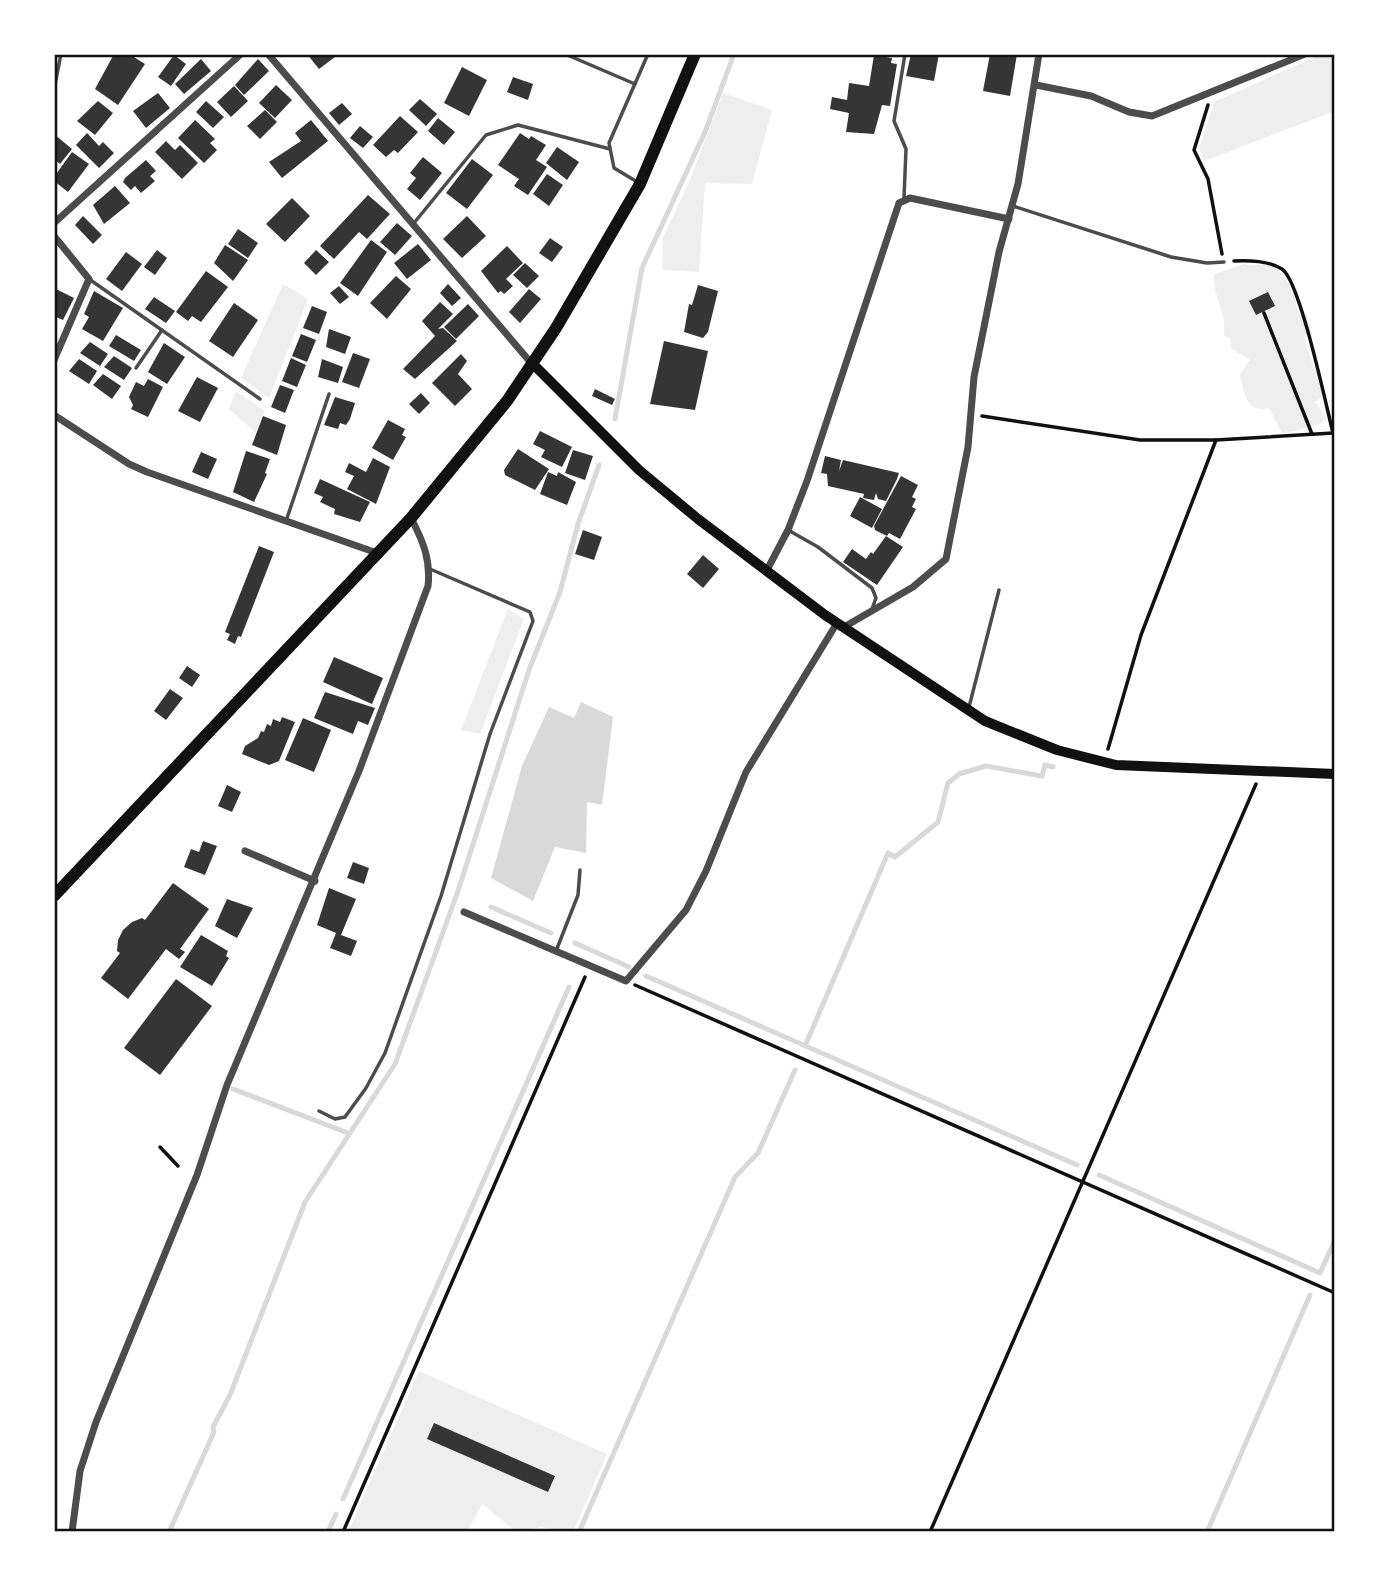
<svg xmlns="http://www.w3.org/2000/svg" width="1389" height="1586" font-family="'IBM Plex Sans',sans-serif">
  <rect width="100%" height="100%" fill="#fff"/>
  <g fill="#eee">
    <path d="M1322,54H1335V111L1204,161L1199,149L1214,102Z"/>
    <path d="M723,93L772,110L752,184L705,183L699,272L662,270L663,238L689,182Z"/>
    <path d="M1244,264C1252,266 1259,264 1267,265C1288,268 1295,298 1299,315L1307,316L1312,334L1304,336L1315,372H1319L1324,386L1322,397L1315,402L1326,417L1322,423C1308,426 1297,432 1282,433L1269,408C1246,414 1243,390 1240,374L1250,360L1232,349L1230,339L1224,335C1227,312 1212,296 1214,274Z"/>
    <path d="M283,284L308,299L269,398L241,378Z"/>
    <path d="M236,391L265,411L256,433L229,409Z"/>
    <path d="M508,609L524,619L480,734L461,730Z"/>
    <path d="M419,1371L607,1454L573,1532L541,1527L517,1532L482,1504L467,1532H348Z"/>
  </g>
  <path fill="#d9d9d9" d="M581,702L613,717L602,805L587,802L586,853L555,847L533,901L491,878L522,766L549,707L574,718Z"/>
  <g fill="none" stroke-linecap="round" stroke-linejoin="round">
    <g stroke="#d9d9d9" stroke-width="5">
      <path d="M615,419L642,268L705,132L734,54"/>
      <path d="M491,907L551,933"/>
      <path d="M575,943L629,967"/>
      <path d="M646,976L1077,1165"/>
      <path d="M805,1046L888,853L895,857L938,822L948,783L959,774L986,766L1042,776L1045,765L1053,767"/>
      <path d="M233,1089L348,1133"/>
      <path d="M1099,1175L1320,1273L1335,1240"/>
      <path d="M343,1499L569,987"/>
      <path d="M169,1532L214,1432L213,1427L230,1395L305,1202L395,1064L458,891L529,670L560,592L578,524L599,465"/>
      <path d="M328,1532L336,1514"/>
      <path d="M579,1532L735,1177L758,1153L795,1070"/>
      <path d="M1207,1532L1310,1295"/>
    </g>
  </g>
  <g fill="#353535">
    <path d="M114,54H129L145,64L118,105L95,89Z"/>
    <path d="M307,54H339L319,69Z"/>
    <path d="M911,54H939L934,81L906,76Z"/>
    <path d="M990,54H1017L1010,96L983,91Z"/>
    <path d="M174,55L186,64L171,86L158,77Z"/>
    <path d="M874,55L892,58L891,63L897,64L890,106L882,105L874,134L846,132L849,113L830,109L832,97L847,100L849,83L869,86Z"/>
    <path d="M201,59L211,71L184,94L175,84Z"/>
    <path d="M258,59L269,71L244,95L235,85Z"/>
    <path d="M462,67L487,80L469,116L444,103Z"/>
    <path d="M513,77L533,84L528,100L507,92Z"/>
    <path d="M276,85L292,100L275,118L259,103Z"/>
    <path d="M234,86L248,101L231,117L217,102Z"/>
    <path d="M158,93L170,108L146,128L133,111Z"/>
    <path d="M420,99L437,114L426,126L409,110Z"/>
    <path d="M98,101L113,113L95,135L77,121Z"/>
    <path d="M206,101L224,117L213,128L196,112Z"/>
    <path d="M342,103L352,114L339,125L329,113Z"/>
    <path d="M265,110L277,122L260,139L247,126Z"/>
    <path d="M400,116L418,132L398,153L394,150L386,157L373,145Z"/>
    <path d="M438,118L455,132L444,145L428,131Z"/>
    <path d="M195,120L215,139L210,143L217,150L204,163L178,138Z"/>
    <path d="M311,120L328,141L282,178L269,162L301,141L295,133Z"/>
    <path d="M360,126L373,137L363,148L350,138Z"/>
    <path d="M87,133L99,146L103,142L114,153L99,168L76,145Z"/>
    <path d="M520,133L529,139L531,136L546,145L536,160L547,167L528,195L514,186L519,179L498,165Z"/>
    <path d="M54,134L72,149L60,164L54,159Z"/>
    <path d="M166,141L175,150L180,145L198,163L182,179L155,152Z"/>
    <path d="M557,147L579,162L567,180L546,163Z"/>
    <path d="M72,152L89,164L68,192L54,181V177Z"/>
    <path d="M423,157L442,173L420,200L407,189L416,178L410,173Z"/>
    <path d="M472,159L493,175L467,209L446,193Z"/>
    <path d="M146,160L156,171L150,176L155,181L141,193L135,186L131,190L123,182L125,178Z"/>
    <path d="M547,174L563,185L549,206L533,194Z"/>
    <path d="M115,186L130,203L104,224L93,205Z"/>
    <path d="M368,195L390,214L367,239L359,232L334,259L320,246Z"/>
    <path d="M292,198L310,216L285,242L266,224Z"/>
    <path d="M83,216L102,235L93,244L75,225Z"/>
    <path d="M467,216L486,236L462,258L443,239Z"/>
    <path d="M397,223L412,236L395,255L380,242Z"/>
    <path d="M238,229L258,243L248,258L228,244Z"/>
    <path d="M550,238L563,247L552,262L539,253Z"/>
    <path d="M371,240L387,252L358,296L340,283Z"/>
    <path d="M418,244L431,260L407,279L394,263Z"/>
    <path d="M225,245L248,260L233,281L214,263Z"/>
    <path d="M507,246L523,263L506,279L513,286L504,294L501,291L498,293L481,271Z"/>
    <path d="M157,250L167,258L155,275L144,267Z"/>
    <path d="M316,250L329,262L316,275L304,263Z"/>
    <path d="M126,252L142,264L122,291L106,279Z"/>
    <path d="M525,263L539,276L527,288L513,275Z"/>
    <path d="M206,271L228,287L201,322L192,316L188,321L176,312Z"/>
    <path d="M396,276L411,289L387,319L370,303Z"/>
    <path d="M448,284L461,298L452,306L440,293Z"/>
    <path d="M698,285L718,291L708,332L703,338L684,332L689,304L692,305Z"/>
    <path d="M339,286L349,297L340,304L330,293Z"/>
    <path d="M54,288L74,298L63,320L54,316Z"/>
    <path d="M529,289L541,299L520,323L509,312Z"/>
    <path d="M94,291L123,308L103,341L82,329L89,317L84,314Z"/>
    <path d="M1268,292L1275,306L1256,315L1249,301Z"/>
    <path d="M154,297L175,311L166,323L145,309Z"/>
    <path d="M440,302L453,314L438,329L443,328L457,341L415,379L403,369L435,336L422,321Z"/>
    <path d="M234,303L258,320L233,357L209,341Z"/>
    <path d="M468,304L479,316L456,339L444,327Z"/>
    <path d="M312,306L327,312L319,334L303,328Z"/>
    <path d="M329,329L351,337L345,354L326,347Z"/>
    <path d="M301,334L316,340L307,362L292,356Z"/>
    <path d="M116,335L141,350L134,361L109,346Z"/>
    <path d="M664,341L708,351L695,410L650,404Z"/>
    <path d="M90,342L108,354L100,366L80,353Z"/>
    <path d="M164,343L185,357L167,384L148,372Z"/>
    <path d="M353,353L370,359L359,388L342,382Z"/>
    <path d="M461,354L467,361L458,374L472,389L455,406L432,383Z"/>
    <path d="M114,356L132,368L124,380L104,367Z"/>
    <path d="M291,358L306,365L297,387L282,381Z"/>
    <path d="M79,359L97,371L89,384L69,371Z"/>
    <path d="M322,359L343,367L338,383L318,377Z"/>
    <path d="M103,374L121,386L112,399L93,385Z"/>
    <path d="M197,377L218,388L200,422L178,411Z"/>
    <path d="M148,379L163,387L148,417L131,409L133,405L129,397L136,382L144,386Z"/>
    <path d="M280,385L294,390L285,413L271,407Z"/>
    <path d="M595,389L615,399L612,405L592,396Z"/>
    <path d="M421,393L430,403L419,414L409,404Z"/>
    <path d="M335,397L355,403L350,419L346,425L340,423L338,429L324,425Z"/>
    <path d="M263,416L286,425L277,455L252,445Z"/>
    <path d="M388,420L405,429L402,435L406,437L393,460L372,448Z"/>
    <path d="M540,431L572,447L562,467L541,457L545,450L533,444Z"/>
    <path d="M518,449L549,469L535,490L505,475L504,470Z"/>
    <path d="M573,450L593,456L585,480L565,473Z"/>
    <path d="M246,451L270,459L265,473L267,474L254,502L233,492Z"/>
    <path d="M201,452L217,459L208,479L192,472Z"/>
    <path d="M825,456L841,460L839,471L843,460L899,473L897,479L886,501L878,499L876,493L874,500L863,498L864,494L828,486L827,474L821,473Z"/>
    <path d="M373,458L390,467L376,504L347,489L354,476L345,472L349,463L366,472Z"/>
    <path d="M548,472L557,476L558,472L576,482L567,505L540,494Z"/>
    <path d="M901,476L918,485L912,497L916,499L912,507L916,509L900,539L889,533L887,536L875,530L874,526Z"/>
    <path d="M320,479L370,502L360,522L334,514L335,509L320,502L323,497L314,493Z"/>
    <path d="M860,497L882,509L872,528L850,516Z"/>
    <path d="M583,530L602,537L594,560L575,554Z"/>
    <path d="M886,536L903,547L877,585L843,562L852,549L866,559L871,552L873,554Z"/>
    <path d="M259,546L274,552L241,637L238,636L235,644L227,640L230,634L225,632Z"/>
    <path d="M703,555L719,569L703,588L687,574Z"/>
    <path d="M334,657L383,678L372,704L323,682Z"/>
    <path d="M187,666L200,675L192,687L179,678Z"/>
    <path d="M170,689L183,698L166,720L154,711Z"/>
    <path d="M325,692L375,708L368,725L358,721L353,734L314,718Z"/>
    <path d="M282,717L295,722L279,761L269,765L242,754L245,746L258,738L261,731L264,732L267,724L271,726L273,719L280,722Z"/>
    <path d="M303,718L331,730L314,772L285,760Z"/>
    <path d="M227,785L241,792L232,812L218,806Z"/>
    <path d="M203,841L217,846L205,875L184,867L191,849L199,852Z"/>
    <path d="M353,862L369,868L364,884L347,878Z"/>
    <path d="M173,883L209,909L180,949L185,952L179,959L166,949L128,999L101,978L120,953L117,951L118,940L123,930L132,922L142,918L145,920Z"/>
    <path d="M329,888L356,899L341,935L357,941L351,956L330,948L336,933L317,925Z"/>
    <path d="M227,899L253,908L237,938L215,926Z"/>
    <path d="M201,935L228,951L226,956L229,958L212,986L180,967Z"/>
    <path d="M176,979L212,1006L160,1075L124,1048Z"/>
    <path d="M434,1423L555,1476L548,1492L427,1439Z"/>
  </g>
  <g fill="none" stroke-linecap="round" stroke-linejoin="round">
    <g stroke="#111" stroke-width="3.5">
      <path d="M1208,105L1194,150L1208,179L1222,254"/>
      <path d="M1234,261C1248,260 1270,261 1282,269C1300,281 1326,405 1333,433"/>
      <path d="M1264,313L1312,434"/>
      <path d="M982,416L1140,440H1216L1333,433"/>
      <path d="M1108,749L1141,635L1216,440"/>
      <path d="M635,985L1335,1293"/>
      <path d="M160,1147L178,1166"/>
      <path d="M343,1532L585,977"/>
      <path d="M930,1532L1256,784"/>
    </g>
    <g stroke="#4c4c4c" stroke-width="3.5">
      <path d="M565,54L635,84"/>
      <path d="M54,90L61,54"/>
      <path d="M639,183L614,168L609,143L648,54"/>
      <path d="M904,198L906,149L894,121L905,54"/>
      <path d="M1013,206L1171,257L1207,263L1224,262"/>
      <path d="M414,223L486,135L518,125L610,149"/>
      <path d="M89,279L260,399"/>
      <path d="M136,368L162,330"/>
      <path d="M286,521L329,394"/>
      <path d="M788,530L818,547L872,588L876,598L872,609"/>
      <path d="M969,707L999,590"/>
      <path d="M556,951L578,895L580,870"/>
      <path d="M319,1111L335,1119L345,1117L366,1088L385,1053L441,896L490,734L533,621L530,612L430,569"/>
    </g>
    <g stroke="#4c4c4c" stroke-width="7">
      <path d="M268,54L532,364"/>
      <path d="M1036,85L1091,96L1129,112L1152,116L1305,54"/>
      <path d="M54,223L241,54"/>
      <path d="M54,236L89,279L54,360"/>
      <path d="M54,415L129,464L147,472L377,553"/>
      <path d="M767,570L788,530L807,481L899,203L910,198L1009,219"/>
      <path d="M844,627L913,587L946,559L968,447L974,377L999,252L1018,184L1039,54"/>
      <path d="M245,851L315,881"/>
      <path d="M464,912L626,981L686,910L706,871L746,772L837,623"/>
      <path d="M72,1532L80,1471L96,1422L197,1175L227,1085L359,771L428,586C431,560 423,541 411,518"/>
    </g>
    <path stroke="#111" stroke-width="10" d="M533,364L639,470L698,519L825,615L985,721L1057,750L1116,765L1335,774"/>
    <path stroke="#111" stroke-width="12" d="M54,896L411,518L507,401L556,328L640,184L695,54"/>
  </g>
  <rect width="1389" height="1586" fill="none" stroke="#ffffff" stroke-width="112"/>
  <rect x="56" y="56" width="1277" height="1474" fill="none" stroke="#111" stroke-width="2.5"/>
</svg>
